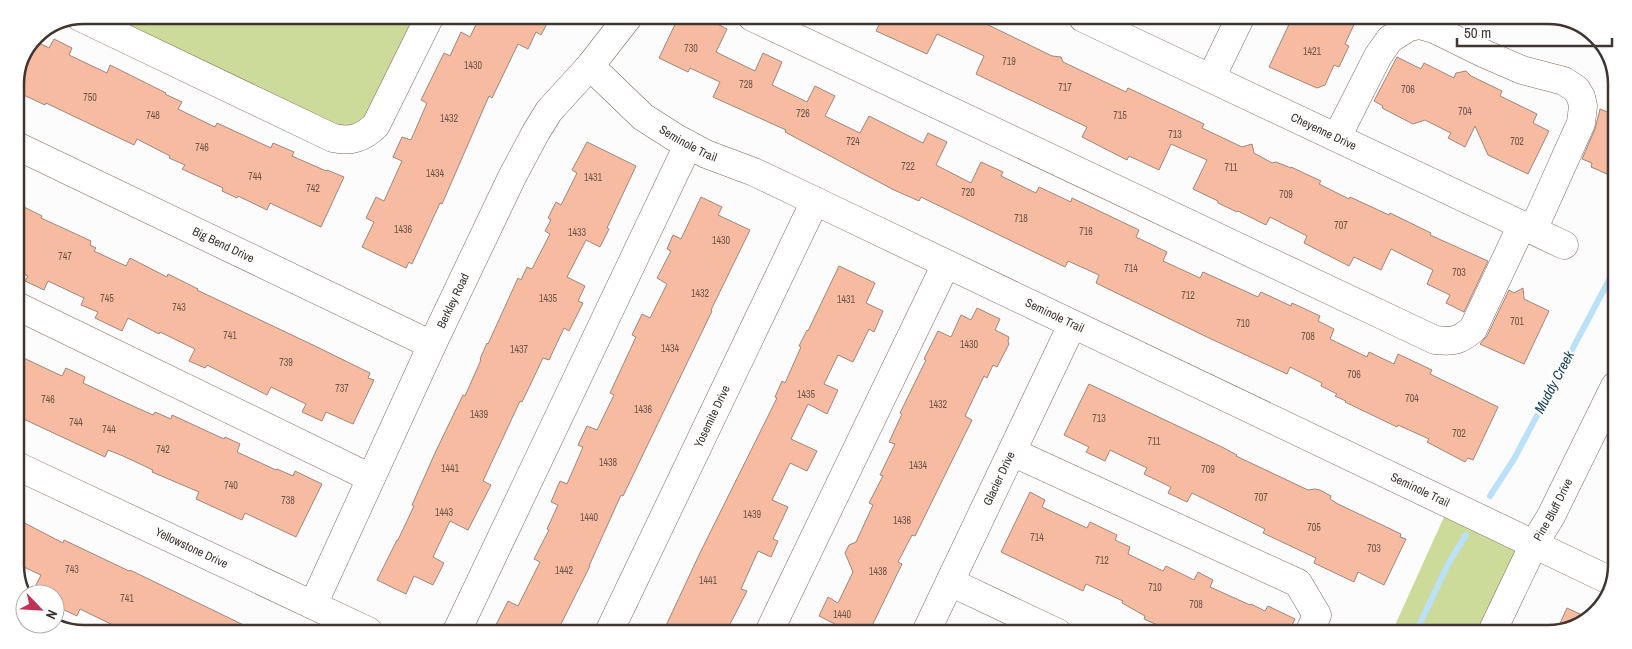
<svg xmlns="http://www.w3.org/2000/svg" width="1632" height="649" font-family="'Archivo Narrow',sans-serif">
  <rect width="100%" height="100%" fill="#fcfcfc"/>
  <g fill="#ccda9a">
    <path d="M95,15L423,16L362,144Z"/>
    <path d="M1444,517L1515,551L1476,634H1391Z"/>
  </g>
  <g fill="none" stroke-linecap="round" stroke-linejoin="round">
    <g stroke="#bbe1f8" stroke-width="6">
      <path d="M1490,496L1514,459L1616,267"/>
      <path d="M1415,634L1448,564L1466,535"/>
    </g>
  </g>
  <g fill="#f6bba1" stroke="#a1867b">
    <path d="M480,16H551L541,35L536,32L528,49L518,44L492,98L489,96L442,204L440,203L412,264L409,262L406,268L362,247L374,222L366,218L376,197L384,201L402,161L393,157L402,137L411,140L427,103L421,100L444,53L450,56L461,32L470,37Z"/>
    <path d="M679,16L694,17L707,23L709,20L727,29L716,52L755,71L763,53L782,62L772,85L807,102L815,86L835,96L825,116L860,133L869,116L923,143L928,133L947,142L936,165L971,183L981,162L1003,172L1001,176L1036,193L1039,187L1071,202L1072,198L1139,230L1136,237L1167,252L1163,261L1200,278L1203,272L1258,297L1261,292L1291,306L1292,303L1320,316L1318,321L1334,329L1330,339L1367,357L1369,352L1394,364L1398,354L1432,370L1430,374L1498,407L1473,460L1468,458L1465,462L1427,442L1429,439L1398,425L1397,427L1345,402L1346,401L1335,396L1337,394L1321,386L1322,383L1290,367L1287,374L1209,338L1096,283L1099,275L1068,261L1065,267L921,197L919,201L894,190L785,132L786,130L713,97L720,82L690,68L688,72L659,58Z"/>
    <path d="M883,17H972L1052,56L1061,57L1063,62L1126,92L1128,88L1204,124L1202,128L1242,147L1252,144L1254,153L1272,163L1276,162L1291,168V167L1321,181L1319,184L1349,199L1350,197L1389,215L1390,213L1431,233L1430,235L1488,261L1464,312L1446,303L1450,295L1427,284L1433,270L1391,249L1381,270L1354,257L1349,266L1304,243L1307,236L1270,217L1266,225L1238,211L1237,212L1218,203V201L1193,189L1207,160L1171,144L1159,170L1129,156L1127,160L1082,137L1087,127L976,74L984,56L937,34L927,54L876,31Z"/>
    <path d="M1292,18H1357L1345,44L1349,46L1339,67L1334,65L1325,85L1317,88L1269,67Z"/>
    <path d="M54,39L72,48L69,55L107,73L110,65L166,93L165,94L182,102L178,109L215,127L217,123L271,148L273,143L294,152L292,156L326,171L327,170L344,177L321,227L270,203L267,210L238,196L237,198L222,191L223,188L182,169L185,165L169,158L170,156L137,139L134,145L46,103L45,105L15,91V80L33,40L49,48Z"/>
    <path d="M1397,57L1421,69L1424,63L1454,78L1456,73L1466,71L1471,76L1502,91L1500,96L1537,114L1533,123L1549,131L1528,174L1488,155L1475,126L1465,147L1448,138L1451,133L1425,120L1413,124L1382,108L1383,106L1374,101Z"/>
    <path d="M1600,109L1617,116L1616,174L1608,171L1607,174L1591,167L1592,163L1582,159L1595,129Z"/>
    <path d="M587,142L636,166L607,228L609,229L600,247L586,240L567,277L585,286L578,301L583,303L569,331L564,328L549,360L543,358L522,402L520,401L483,481L491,485L468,530L450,521L433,557L444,563L433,585L414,576L406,594L377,580L397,540H398L414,506L412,505L435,453L463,395L465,396L481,360L480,359L487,343L488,344L518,278L521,280L527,267L532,269L550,234L545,231L551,220L548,218L556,202L561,205L577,173L572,170Z"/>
    <path d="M701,197L722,207L718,215L750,230L711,310L712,311L623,496L621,495L589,566H590L557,632L493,631L508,601L518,606L540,562L534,559L549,530L547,529L558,505L551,502L560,481L567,484L583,447L578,445L587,426L597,430L614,395L610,393L636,337L632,335L642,314L650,318L667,284L657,278L671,251L667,249L673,235L681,239Z"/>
    <path d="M15,206L20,209L22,206L42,216L41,218L91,241L90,245L96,248L94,251L126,266L130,258L167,277L168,274L198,289L197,290L315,346L370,373L368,378L374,380L353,424L326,412L322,421L302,412L306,404L271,387L267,395L207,365L205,368L189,361L195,349L160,332L159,334L128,318L122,331L95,318L98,312L81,305L84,298L48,281L44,290L25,281L28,276L15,270Z"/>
    <path d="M839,266L875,283L866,303L883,311L874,332L869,329L853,362L838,355L824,384L838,390L827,414L808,404L791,439L817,451L807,471L790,463L772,500L788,507L773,539L778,541L771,557L758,551L741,589L747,591L726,632H663L699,555L777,398L775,397L782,381L785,383L801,347L799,346L807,330L808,331Z"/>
    <path d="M1523,288L1524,299L1549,311L1524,364L1480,344L1487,336L1509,290L1514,293Z"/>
    <path d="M977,308L1000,319L995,330L1009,337L1008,341L1009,344L997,367L993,365L987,378L984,376L965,416L972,420L915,536L912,535L898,562L902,564L869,632H831L835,624L819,616L828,597L838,603L853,572L845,553L849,545L856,542L873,505L869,503L883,476L880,475L895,444L889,442L902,414L900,413L926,360L924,359L938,331L951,337L961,315L971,320Z"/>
    <path d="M15,354L62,376L66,368L85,377L83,383L124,402L153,415L155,412L171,419L172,415L224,439L225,437L240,444L237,452L276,470L277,469L293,476L295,471L322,484L296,537L245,513L242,520L196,499L199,492L152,472L153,470L123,456L108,450L105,457L15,415Z"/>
    <path d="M1089,384L1222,447L1237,455L1236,456L1308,490L1315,489L1320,490L1331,496L1330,499L1338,504L1401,534L1400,537L1406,539L1384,585L1358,572L1354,582L1314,563L1316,558L1263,533L1265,529L1192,493L1187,502L1168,493L1171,487L1144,474L1147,468L1110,450L1105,461L1086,452L1089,447L1064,435Z"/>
    <path d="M1030,492L1045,500L1042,507L1087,528L1090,522L1117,535L1115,540L1130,547L1128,554L1163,571L1166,566L1194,580L1198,572L1213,580L1210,587L1250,605L1251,604L1265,611L1268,606L1295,619L1288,633H1175L1144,619L1145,616L1122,603L1123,601L1086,584L1083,591L1001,552Z"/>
    <path d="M15,518L63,543L64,540L129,571L130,570L256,631L123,630L80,609L77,616L58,607L62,598L36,585L41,575L15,563Z"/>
    <path d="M1567,608L1591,619L1556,632Z"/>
  </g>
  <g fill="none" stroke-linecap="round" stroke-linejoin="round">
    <g stroke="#82695e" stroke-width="29">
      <g id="minor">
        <path d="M80,17L333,138C351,142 363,138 376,125L430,16"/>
        <path d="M752,17L1435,340C1453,342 1459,341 1473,329L1522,225"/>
        <path id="s1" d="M1083,18L1564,245"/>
        <path id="s2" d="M590,66L643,117L676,138L706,154L754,172L815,201L1613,582"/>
        <path d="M1211,78L1240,18"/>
        <path d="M1337,137L1378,56L1390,39L1409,27L1420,25L1434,29L1485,54L1522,70L1564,81L1576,89L1581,97L1583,106L1581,123L1533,230"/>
        <path id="s3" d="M15,145L432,345"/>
        <path d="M15,305L371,478"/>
        <path d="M1012,452L1298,583L1317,615L1309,633"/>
        <path id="s4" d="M15,465L368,631"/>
        <path d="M950,582L1058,633"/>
        <path id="s5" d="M313,605L432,345L512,177L536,132L549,111L590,66L629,16"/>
        <path d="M457,631L688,145"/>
        <path id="s6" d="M609,632L815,201"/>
        <path d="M769,632L946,264"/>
        <path id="s7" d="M926,632L1072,325"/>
        <path id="s8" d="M1491,634L1534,544L1551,516L1615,386"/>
      </g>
    </g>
    <use href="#minor" stroke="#fff" stroke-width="28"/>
  </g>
  <g text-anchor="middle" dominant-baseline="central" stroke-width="5" stroke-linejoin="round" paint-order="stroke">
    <g font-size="10" fill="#6e564c">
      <text x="691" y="48">730</text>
      <text x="1312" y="51">1421</text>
      <text x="1009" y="61">719</text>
      <text x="473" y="65">1430</text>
      <text x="746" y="84">728</text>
      <text x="1065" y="87">717</text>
      <text x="1408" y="89">706</text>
      <text x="90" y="97">750</text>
      <text x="1465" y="111">704</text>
      <text x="803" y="113">726</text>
      <text x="153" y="115">748</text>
      <text x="1120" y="115">715</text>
      <text x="449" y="118">1432</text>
      <text x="1175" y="134">713</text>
      <text x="853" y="141">724</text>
      <text x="1517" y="141">702</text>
      <text x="202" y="147">746</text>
      <text x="908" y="166">722</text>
      <text x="1231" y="167">711</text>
      <text x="435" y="173">1434</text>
      <text x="255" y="176">744</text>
      <text x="593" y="177">1431</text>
      <text x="313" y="188">742</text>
      <text x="968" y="192">720</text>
      <text x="1286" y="194">709</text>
      <text x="1021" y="218">718</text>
      <text x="1341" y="225">707</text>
      <text x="403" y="229">1436</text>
      <text x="1086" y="231">716</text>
      <text x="577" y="232">1433</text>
      <text x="721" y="240">1430</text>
      <text x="65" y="256">747</text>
      <text x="1131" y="268">714</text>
      <text x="1459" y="272">703</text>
      <text x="700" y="293">1432</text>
      <text x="1188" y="295">712</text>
      <text x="107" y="298">745</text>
      <text x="548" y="298">1435</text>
      <text x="846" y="299">1431</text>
      <text x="179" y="307">743</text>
      <text x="1517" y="321">701</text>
      <text x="1243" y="323">710</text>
      <text x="230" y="335">741</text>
      <text x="1308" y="336">708</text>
      <text x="969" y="344">1430</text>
      <text x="670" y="348">1434</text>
      <text x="519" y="349">1437</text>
      <text x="286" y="362">739</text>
      <text x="1354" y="374">706</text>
      <text x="342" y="388">737</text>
      <text x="806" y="394">1435</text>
      <text x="1412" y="398">704</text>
      <text x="48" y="399">746</text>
      <text x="938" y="404">1432</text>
      <text x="643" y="409">1436</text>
      <text x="479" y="414">1439</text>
      <text x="1099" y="418">713</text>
      <text x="76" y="422">744</text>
      <text x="109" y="429">744</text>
      <text x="1459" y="433">702</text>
      <text x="1154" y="441">711</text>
      <text x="163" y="449">742</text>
      <text x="608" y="462">1438</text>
      <text x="918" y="465">1434</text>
      <text x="450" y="468">1441</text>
      <text x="1208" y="469">709</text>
      <text x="231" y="485">740</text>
      <text x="1261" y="497">707</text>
      <text x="288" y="500">738</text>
      <text x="444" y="512">1443</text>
      <text x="752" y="514">1439</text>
      <text x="589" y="517">1440</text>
      <text x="902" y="520">1436</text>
      <text x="1314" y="527">705</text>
      <text x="1037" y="537">714</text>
      <text x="1374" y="548">703</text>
      <text x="1102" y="560">712</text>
      <text x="72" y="569">743</text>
      <text x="564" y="570">1442</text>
      <text x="878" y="571">1438</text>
      <text x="708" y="580">1441</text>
      <text x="1155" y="587">710</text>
      <text x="127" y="598">741</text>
      <text x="1196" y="604">708</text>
      <text x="842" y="614">1440</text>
    </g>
    <g font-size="12" fill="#403530" stroke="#fff">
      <text stroke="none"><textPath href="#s1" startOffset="266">Cheyenne Drive</textPath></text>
      <text stroke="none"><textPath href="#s2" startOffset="126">Seminole Trail</textPath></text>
      <text stroke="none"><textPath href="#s3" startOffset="231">Big Bend Drive</textPath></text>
      <text stroke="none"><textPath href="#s5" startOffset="335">Berkley Road</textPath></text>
      <text stroke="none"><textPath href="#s2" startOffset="531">Seminole Trail</textPath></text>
      <text stroke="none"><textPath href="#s6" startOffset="239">Yosemite Drive</textPath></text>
      <text stroke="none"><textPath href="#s7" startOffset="170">Glacier Drive</textPath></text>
      <text stroke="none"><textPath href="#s2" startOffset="936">Seminole Trail</textPath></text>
      <text stroke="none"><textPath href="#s8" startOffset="139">Pine Bluff Drive</textPath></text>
      <text stroke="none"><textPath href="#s4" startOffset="195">Yellowstone Drive</textPath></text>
    </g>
    <g font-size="14" font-style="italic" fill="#15435a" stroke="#fff">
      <text transform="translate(1554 382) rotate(-62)">Muddy Creek</text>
    </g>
  </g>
  <path d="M0 0H1632V649H0ZM84 24H1548A60 60 0 0 1 1608 84V565A60 60 0 0 1 1548 625H84A60 60 0 0 1 24 565V84A60 60 0 0 1 84 24Z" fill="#fff" fill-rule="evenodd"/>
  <path fill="none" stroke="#403530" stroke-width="2.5" d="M84 24H1548A60 60 0 0 1 1608 84V565A60 60 0 0 1 1548 625H84A60 60 0 0 1 24 565V84A60 60 0 0 1 84 24Z"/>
  <g transform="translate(40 609) rotate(115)"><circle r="24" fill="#ffffff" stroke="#b3aeac"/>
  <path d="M0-4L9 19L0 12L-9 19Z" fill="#c23255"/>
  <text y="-8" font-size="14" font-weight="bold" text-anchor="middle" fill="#403530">N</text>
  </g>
  <path d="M1457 38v8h155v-8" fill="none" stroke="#403530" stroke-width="2.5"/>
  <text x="1464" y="38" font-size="15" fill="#403530" stroke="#ffffff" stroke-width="4" paint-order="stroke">50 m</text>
</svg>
